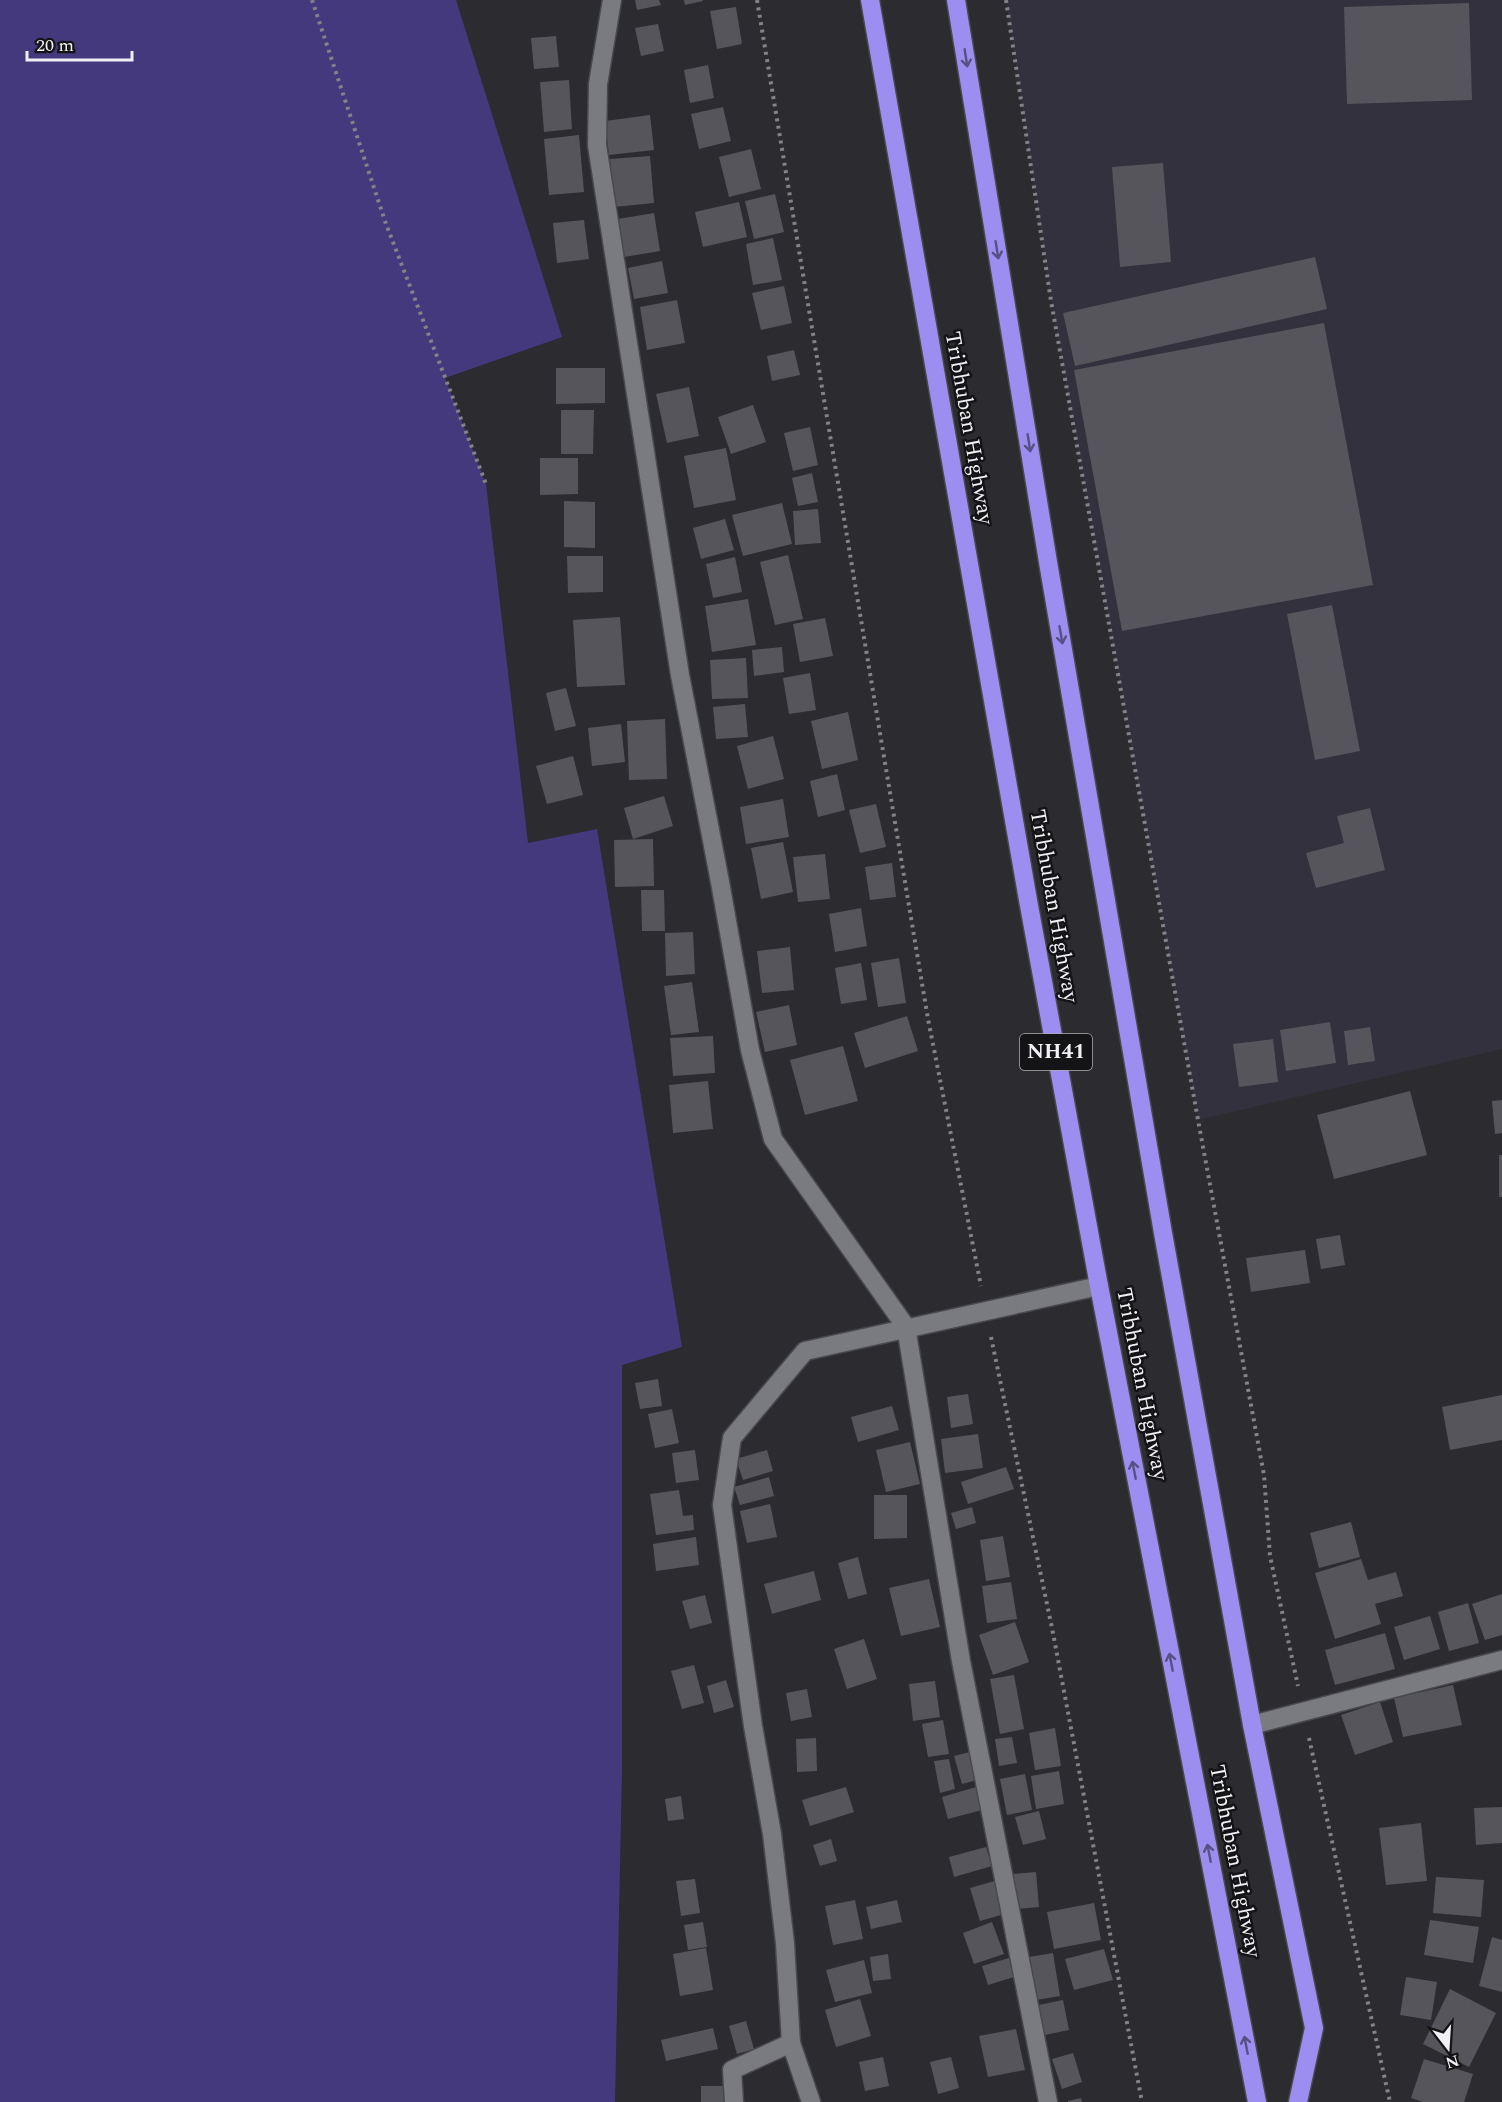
<svg xmlns="http://www.w3.org/2000/svg" width="1502" height="2102" font-family="Spectral,serif">
  <rect width="100%" height="100%" fill="#2b2b30"/>
  <path fill="#32313d" d="M1006,0H1502V1049L1198,1120L1051,301Z"/>
  <path fill="#45397e" d="M0,0H456L562,337L445,378L486,484L528,843L597,829L682,1347L622,1365V1771L615,2102H0Z"/>
  <g fill="#55555b">
    <path d="M635,0H659L661,5L637,10Z"/>
    <path d="M684,0H703V1L685,5Z"/>
    <path d="M1469,3L1472,100L1347,104L1344,7Z"/>
    <path d="M736,7L742,44L717,49L710,11Z"/>
    <path d="M658,24L664,51L641,56L635,28Z"/>
    <path d="M556,36L559,67L534,69L531,38Z"/>
    <path d="M708,65L714,98L690,103L684,70Z"/>
    <path d="M569,80L572,129L544,132L540,82Z"/>
    <path d="M723,107L731,141L699,149L691,114Z"/>
    <path d="M650,115L654,150L609,155L605,121Z"/>
    <path d="M579,135L584,192L549,195L544,139Z"/>
    <path d="M751,149L761,189L729,197L719,157Z"/>
    <path d="M650,156L654,203L614,207L610,159Z"/>
    <path d="M1163,163L1171,262L1120,267L1112,167Z"/>
    <path d="M775,194L784,232L754,239L745,201Z"/>
    <path d="M739,202L747,237L703,247L695,212Z"/>
    <path d="M654,213L660,251L624,257L618,219Z"/>
    <path d="M584,220L589,259L557,263L553,223Z"/>
    <path d="M773,238L782,280L753,285L746,244Z"/>
    <path d="M1315,257L1327,309L1075,366L1063,313Z"/>
    <path d="M662,261L668,293L634,299L628,268Z"/>
    <path d="M784,286L792,323L761,330L752,293Z"/>
    <path d="M677,300L685,343L647,350L640,307Z"/>
    <path d="M1324,323L1373,585L1122,631L1074,370Z"/>
    <path d="M794,350L800,375L772,381L767,356Z"/>
    <path d="M556,368H605V403L556,404Z"/>
    <path d="M689,387L699,436L667,443L656,394Z"/>
    <path d="M753,405L766,442L731,454L718,417Z"/>
    <path d="M561,410H594L593,454H561Z"/>
    <path d="M810,427L818,465L793,471L784,433Z"/>
    <path d="M726,448L736,500L694,508L684,456Z"/>
    <path d="M540,458H578V494L540,495Z"/>
    <path d="M812,473L818,502L798,506L792,478Z"/>
    <path d="M564,501L595,502V548L564,547Z"/>
    <path d="M782,503L792,544L743,556L732,515Z"/>
    <path d="M818,509L821,543L795,545L793,511Z"/>
    <path d="M725,519L734,550L701,559L693,528Z"/>
    <path d="M788,555L803,619L775,625L760,562Z"/>
    <path d="M567,556H603V592L568,593Z"/>
    <path d="M735,557L742,592L713,598L706,564Z"/>
    <path d="M748,599L756,645L712,652L705,606Z"/>
    <path d="M1332,605L1360,751L1315,760L1287,614Z"/>
    <path d="M620,617L625,685L577,687L573,620Z"/>
    <path d="M825,618L833,656L800,662L793,624Z"/>
    <path d="M782,647L784,672L754,676L752,650Z"/>
    <path d="M746,658L748,698L712,699L710,660Z"/>
    <path d="M810,673L816,710L789,714L783,678Z"/>
    <path d="M566,688L576,726L555,731L546,693Z"/>
    <path d="M745,704L748,737L716,739L713,707Z"/>
    <path d="M848,712L858,760L822,769L811,721Z"/>
    <path d="M665,719L667,779L629,780L627,721Z"/>
    <path d="M621,724L625,762L592,766L588,728Z"/>
    <path d="M773,736L784,779L748,789L737,746Z"/>
    <path d="M573,756L583,795L547,804L536,766Z"/>
    <path d="M837,774L845,810L818,817L810,781Z"/>
    <path d="M664,796L673,826L633,839L624,808Z"/>
    <path d="M783,799L789,837L746,844L740,807Z"/>
    <path d="M876,804L886,847L860,853L849,810Z"/>
    <path d="M1370,808L1385,870L1316,888L1306,853L1344,843L1337,816Z"/>
    <path d="M653,839L654,886L615,887L614,840Z"/>
    <path d="M783,842L793,892L761,899L751,848Z"/>
    <path d="M825,854L830,899L798,902L793,857Z"/>
    <path d="M892,863L896,897L870,900L865,867Z"/>
    <path d="M641,890H664L665,931H642Z"/>
    <path d="M861,908L867,946L835,952L829,914Z"/>
    <path d="M693,932L695,974L666,976L665,933Z"/>
    <path d="M790,947L794,990L762,993L757,951Z"/>
    <path d="M899,958L906,1003L878,1007L871,963Z"/>
    <path d="M861,963L867,1000L841,1004L835,968Z"/>
    <path d="M692,982L699,1032L671,1035L664,986Z"/>
    <path d="M789,1005L797,1045L765,1052L756,1012Z"/>
    <path d="M907,1016L918,1051L865,1068L854,1033Z"/>
    <path d="M1330,1022L1336,1063L1286,1071L1280,1030Z"/>
    <path d="M1370,1027L1375,1061L1348,1065L1344,1031Z"/>
    <path d="M713,1036L715,1073L673,1076L670,1038Z"/>
    <path d="M1273,1039L1278,1082L1239,1087L1233,1044Z"/>
    <path d="M843,1046L858,1101L805,1115L790,1060Z"/>
    <path d="M708,1081L713,1129L673,1133L669,1085Z"/>
    <path d="M1410,1091L1427,1155L1334,1179L1317,1115Z"/>
    <path d="M1502,1100V1133L1495,1134L1492,1101Z"/>
    <rect x="1499" y="1155" width="3" height="42"/>
    <path d="M1340,1235L1345,1265L1321,1269L1316,1239Z"/>
    <path d="M1305,1250L1310,1283L1251,1292L1246,1258Z"/>
    <path d="M658,1379L662,1406L640,1409L635,1383Z"/>
    <path d="M968,1394L973,1424L951,1428L947,1397Z"/>
    <path d="M1502,1395V1440L1450,1450L1442,1407Z"/>
    <path d="M892,1406L899,1430L858,1442L851,1417Z"/>
    <path d="M672,1409L679,1443L655,1448L648,1414Z"/>
    <path d="M978,1434L983,1468L945,1473L941,1439Z"/>
    <path d="M910,1442L920,1484L886,1492L876,1450Z"/>
    <path d="M695,1450L699,1480L676,1483L672,1453Z"/>
    <path d="M767,1450L773,1471L743,1480L736,1459Z"/>
    <path d="M1006,1467L1014,1489L968,1504L961,1482Z"/>
    <path d="M769,1477L774,1496L740,1505L734,1487Z"/>
    <path d="M679,1490L683,1516L693,1515L694,1530L656,1535L650,1494Z"/>
    <path d="M874,1495H907V1538L874,1539Z"/>
    <path d="M770,1504L777,1537L747,1543L740,1511Z"/>
    <path d="M972,1507L976,1523L956,1529L951,1513Z"/>
    <path d="M1351,1522L1360,1557L1319,1568L1310,1533Z"/>
    <path d="M1003,1536L1010,1577L986,1581L980,1540Z"/>
    <path d="M696,1537L699,1565L656,1571L653,1544Z"/>
    <path d="M858,1557L867,1594L848,1599L838,1563Z"/>
    <path d="M1361,1559L1368,1580L1396,1572L1403,1596L1375,1604L1381,1624L1335,1639L1315,1573Z"/>
    <path d="M814,1571L821,1600L772,1614L764,1584Z"/>
    <path d="M929,1579L940,1627L901,1636L889,1588Z"/>
    <path d="M1011,1582L1017,1619L987,1623L982,1586Z"/>
    <path d="M1502,1594V1635L1485,1640L1472,1604Z"/>
    <path d="M705,1595L712,1623L690,1629L682,1601Z"/>
    <path d="M1468,1603L1479,1643L1449,1651L1438,1612Z"/>
    <path d="M1430,1616L1440,1649L1404,1660L1394,1627Z"/>
    <path d="M1015,1622L1029,1662L993,1675L979,1635Z"/>
    <path d="M1385,1633L1395,1669L1335,1685L1325,1650Z"/>
    <path d="M864,1639L877,1679L847,1689L834,1649Z"/>
    <path d="M694,1665L704,1703L682,1709L671,1671Z"/>
    <path d="M1014,1675L1024,1729L1000,1734L990,1679Z"/>
    <path d="M726,1680L734,1707L714,1713L707,1686Z"/>
    <path d="M935,1681L940,1717L913,1721L909,1684Z"/>
    <path d="M1453,1685L1462,1725L1403,1737L1394,1698Z"/>
    <path d="M807,1689L812,1717L791,1721L786,1693Z"/>
    <path d="M1380,1702L1393,1742L1355,1755L1341,1715Z"/>
    <path d="M943,1720L949,1754L928,1757L922,1724Z"/>
    <path d="M1055,1728L1061,1766L1035,1770L1029,1733Z"/>
    <path d="M1012,1737L1017,1763L999,1766L995,1739Z"/>
    <path d="M816,1738L817,1771L797,1772L796,1739Z"/>
    <path d="M970,1752L977,1780L962,1784L954,1756Z"/>
    <path d="M949,1759L955,1789L940,1793L934,1761Z"/>
    <path d="M1059,1771L1064,1804L1036,1809L1031,1776Z"/>
    <path d="M1025,1774L1032,1810L1007,1815L1000,1779Z"/>
    <path d="M846,1787L854,1812L810,1826L802,1800Z"/>
    <path d="M976,1787L982,1810L948,1819L942,1797Z"/>
    <path d="M681,1796L684,1819L668,1821L665,1799Z"/>
    <path d="M1502,1807V1843L1476,1845L1474,1808Z"/>
    <path d="M1039,1811L1046,1839L1023,1845L1015,1817Z"/>
    <path d="M1421,1823L1427,1881L1386,1885L1379,1828Z"/>
    <path d="M831,1839L837,1861L820,1866L813,1845Z"/>
    <path d="M986,1847L992,1866L954,1877L949,1857Z"/>
    <path d="M1036,1872L1039,1907L1017,1909L1013,1874Z"/>
    <path d="M1436,1877L1484,1880L1481,1917L1433,1913Z"/>
    <path d="M695,1879L700,1913L681,1916L676,1881Z"/>
    <path d="M998,1880L1008,1913L980,1921L970,1888Z"/>
    <path d="M855,1900L863,1939L833,1945L825,1906Z"/>
    <path d="M897,1900L902,1922L871,1929L866,1907Z"/>
    <path d="M1094,1903L1101,1940L1054,1949L1047,1912Z"/>
    <path d="M1430,1920L1479,1927L1473,1963L1424,1955Z"/>
    <path d="M703,1922L707,1947L688,1950L684,1925Z"/>
    <path d="M992,1922L1004,1954L974,1964L963,1933Z"/>
    <path d="M1492,1937L1502,1940V1992L1479,1986Z"/>
    <path d="M706,1948L713,1990L680,1996L673,1954Z"/>
    <path d="M1104,1949L1113,1980L1074,1990L1065,1959Z"/>
    <path d="M1053,1953L1060,1996L1036,2000L1029,1957Z"/>
    <path d="M888,1954L891,1979L873,1981L870,1957Z"/>
    <path d="M1009,1958L1014,1977L988,1985L982,1966Z"/>
    <path d="M864,1960L872,1993L835,2002L826,1970Z"/>
    <path d="M1406,1977L1437,1982L1431,2020L1400,2015Z"/>
    <path d="M1450,1989L1496,2013L1469,2067L1423,2044Z"/>
    <path d="M860,1999L871,2036L836,2047L825,2010Z"/>
    <path d="M1063,2000L1069,2030L1040,2036L1034,2006Z"/>
    <path d="M746,2021L754,2049L737,2054L729,2026Z"/>
    <path d="M713,2028L718,2049L666,2061L661,2040Z"/>
    <path d="M1016,2029L1025,2070L988,2077L979,2036Z"/>
    <path d="M1073,2053L1082,2082L1062,2089L1052,2059Z"/>
    <path d="M883,2057L889,2086L865,2091L859,2062Z"/>
    <path d="M951,2057L959,2088L938,2094L930,2062Z"/>
    <path d="M1424,2059L1473,2074L1464,2102H1423L1411,2098Z"/>
    <rect x="701" y="2086" width="23" height="16"/>
    <path d="M1081,2098L1082,2102H1068V2101Z"/>
  </g>
  <g fill="none" stroke-linecap="round" stroke-linejoin="round">
    <g stroke="#48484d" stroke-width="21">
      <g id="minor">
        <path d="M612,0L598,84L597,145L680,675L720,882L750,1050L773,1139L906,1327L961,1661L1048,2102"/>
        <path d="M1252,1725L1502,1660"/>
        <path d="M791,2043L811,2102"/>
        <path d="M734,2102L732,2070L791,2043L785,1943L772,1834L753,1726L722,1505L732,1438L805,1351L1099,1286"/>
      </g>
    </g>
    <g stroke="#48484d" stroke-width="21">
      <g id="highway">
        <path d="M870,0L1028,900L1099,1286L1257,2102"/>
        <path d="M956,0L1049,568L1163,1233L1252,1725L1314,2028L1298,2102"/>
      </g>
    </g>
    <g stroke="#828287" stroke-width="4" stroke-dasharray="3 4.5" stroke-linecap="butt">
      <path d="M312,0L386,224L486,484"/>
      <path d="M757,0L928,1019L981,1286"/>
      <path d="M1006,0L1051,301L1198,1120L1264,1475L1270,1556L1298,1686"/>
      <path d="M991,1337L1052,1628L1142,2102"/>
      <path d="M1309,1738L1390,2102"/>
    </g>
    <use href="#minor" stroke="#7a7a81" stroke-width="18"/>
    <use href="#highway" stroke="#9b8ef0" stroke-width="18"/>
  </g>
  <defs><path id="oneway-shaft" d="M-6 0H5M1.5-3L5.5 0L1.5 3" fill="none" stroke-width="1.6" stroke-linecap="round" stroke-linejoin="round" transform="scale(1.5)"/></defs>
  <g stroke="#585083">
    <use href="#oneway-shaft" transform="translate(966 58) rotate(81)"/>
    <use href="#oneway-shaft" transform="translate(997 250) rotate(81)"/>
    <use href="#oneway-shaft" transform="translate(1029 443) rotate(81)"/>
    <use href="#oneway-shaft" transform="translate(1061 635) rotate(80)"/>
    <use href="#oneway-shaft" transform="translate(1134 1470) rotate(-101)"/>
    <use href="#oneway-shaft" transform="translate(1171 1662) rotate(-101)"/>
    <use href="#oneway-shaft" transform="translate(1209 1853) rotate(-101)"/>
    <use href="#oneway-shaft" transform="translate(1246 2045) rotate(-101)"/>
  </g>
  <g text-anchor="middle" dominant-baseline="central" stroke-width="5" stroke-linejoin="round" paint-order="stroke">
    <rect fill="#141316" stroke="#aeaeb1" stroke-width="1.5" x="1020" y="1034" width="72" height="36" rx="4.5"/>
    <g font-size="21" font-weight="bold" fill="#f0f0f4">
      <text x="1056" y="1052">NH41</text>
    </g>
    <g font-size="22" fill="#f0f0f4" stroke="#141316">
      <text transform="translate(969 428) rotate(80)">Tribhuban Highway</text>
      <text transform="translate(1054 906) rotate(80)">Tribhuban Highway</text>
      <text transform="translate(1142 1384) rotate(79)">Tribhuban Highway</text>
      <text transform="translate(1235 1861) rotate(79)">Tribhuban Highway</text>
    </g>
  </g>
  <g transform="translate(1448 2048) rotate(163)" stroke="#141316" stroke-width="4.5" paint-order="stroke">
  <path d="M0-4.5L10 22L0 15L-10 22Z" fill="#f0f0f4"/>
  <text y="-9" font-size="16" font-weight="bold" text-anchor="middle" fill="#f0f0f4">N</text>
  </g>
  <path d="M27 51v9h105v-9" fill="none" stroke="#f0f0f4" stroke-width="3"/>
  <text x="36" y="51" font-size="18" fill="#f0f0f4" stroke="#141316" stroke-width="4.5" paint-order="stroke">20 m</text>
</svg>
